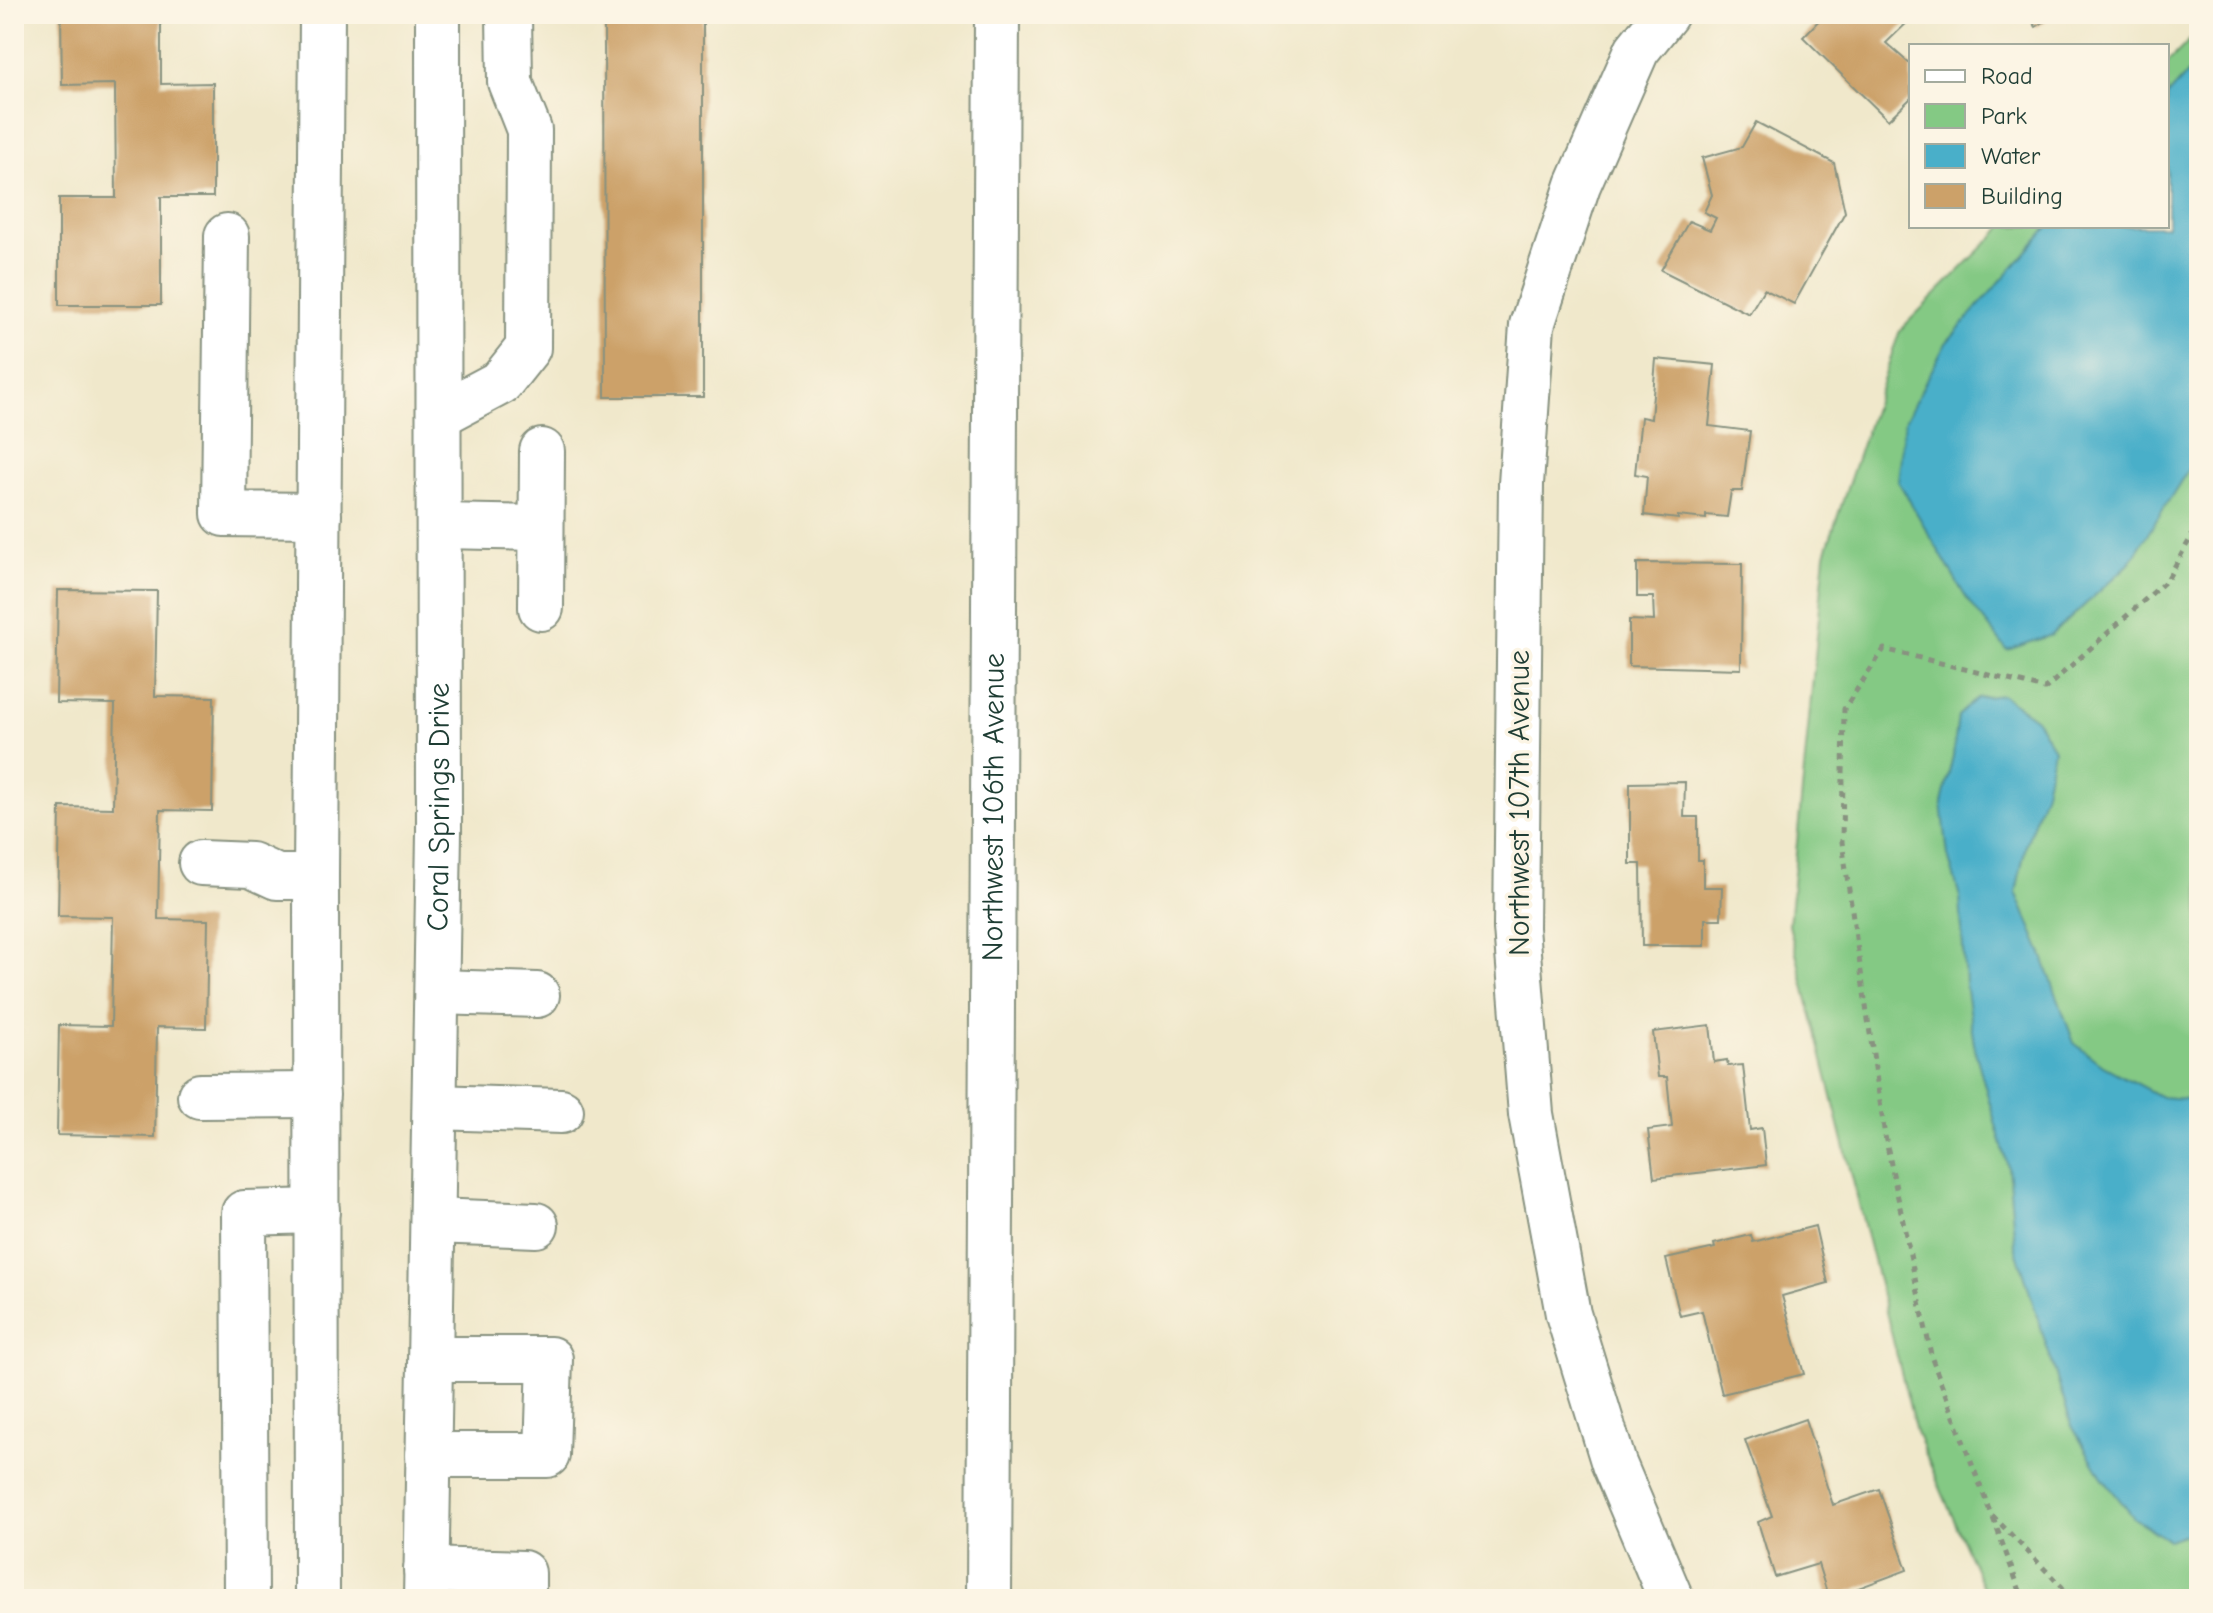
<svg xmlns="http://www.w3.org/2000/svg" width="2213" height="1613" font-family="'Comic Neue',sans-serif">
  <rect width="100%" height="100%" fill="#fcf5e5"/>
  <filter id="ink" filterUnits="userSpaceOnUse"><feTurbulence type="fractalNoise" baseFrequency=".0125" numOctaves="2"/><feDisplacementMap in="SourceGraphic" scale="16" xChannelSelector="R" yChannelSelector="G"/><feConvolveMatrix kernelMatrix="1 2 1 2 8 2 1 2 1" color-interpolation-filters="sRGB"/></filter>
  <filter id="wash" filterUnits="userSpaceOnUse"><feTurbulence type="fractalNoise" baseFrequency=".006" numOctaves="4" result="noise"/><feDisplacementMap in="SourceGraphic" scale="32" xChannelSelector="R" yChannelSelector="G"/><feGaussianBlur stdDeviation="1.8" result="paint"/><feColorMatrix in="noise" values="0 0 0 0 0 0 0 0 0 0 0 0 0 0 0 0 0 1.4 0 .05"/><feComposite in="paint" operator="in"/></filter>
  <g filter="url(#wash)">
    <rect width="100%" height="100%" fill="#f0e8cb"/>
    <path fill="#84c984" stroke="#52835c" stroke-width="2" d="M2199,31V1599H1988L1916,1432L1789,925L1825,554L1900,330L2004,226H2167V63Z"/>
    <g fill="#49afc9" stroke="#34767e" stroke-width="2">
      <path d="M2199,66V452L2129,564L2052,635L2007,650L1965,596L1898,481L1905,421L1946,343L2049,226H2167V96L2190,71Z"/>
      <path d="M2002,695L2035,718L2054,749L2045,791L2026,845L2016,892L2042,954L2074,1043L2103,1066L2161,1097L2199,1100V1534L2183,1535L2168,1540L2134,1518L2102,1477L2072,1426L2015,1246L2008,1167L1975,1051L1965,984L1960,897L1948,856L1942,803L1953,756L1958,716L1977,698Z"/>
    </g>
    <g id="blocks">
      <g fill="#cca169">
        <path d="M61,14H161V84L213,83V197H161V305H59V198H116L115,84L62,85Z"/>
        <path d="M604,14H703V397H605Z"/>
        <path d="M1825,14H1916L1886,43L1911,65V98L1888,120L1803,37Z"/>
        <path d="M2027,14H2056L2036,27Z"/>
        <path d="M1756,122L1834,163L1845,212L1794,304L1764,289L1749,314L1661,270L1689,221L1710,230L1716,218L1704,212L1712,195L1702,158L1742,147Z"/>
        <path d="M1656,359L1715,365L1709,426L1750,431L1742,491H1731L1727,517L1706,515V519L1678,516V519L1644,515L1647,476L1635,474L1641,417L1651,419Z"/>
        <path d="M1637,563L1742,564L1741,669L1629,666V620L1654,621L1653,597H1637Z"/>
        <path d="M58,590L157,591L155,696L214,697L212,811L160,810L158,919L208,920L206,1028L157,1027L155,1137L57,1135L59,1025L111,1026L113,917L58,916L60,807L113,808L115,704L56,703Z"/>
        <path d="M1685,782L1684,817H1698V860H1703V887H1722L1721,919H1705V946H1642L1641,864H1630V783Z"/>
        <path d="M1710,1025L1714,1062L1727,1060L1728,1066L1743,1065L1750,1130L1762,1128L1766,1165L1654,1178L1648,1130L1672,1127L1667,1077H1658L1653,1032Z"/>
        <path d="M1815,1226L1828,1283L1782,1296L1804,1374L1722,1394L1702,1311L1680,1316L1666,1259L1715,1248L1714,1244L1751,1235L1753,1242Z"/>
        <path d="M1805,1419L1833,1505L1879,1489L1907,1570L1829,1599L1818,1564L1775,1577L1758,1522L1772,1516L1745,1440Z"/>
      </g>
    </g>
  </g>
  <g filter="url(#ink)">
    <use href="#blocks" fill-opacity="0" stroke="#889280" stroke-width="2"/>
    <g fill="none" stroke-linecap="round" stroke-linejoin="round">
      <g stroke="#889280" stroke-width="48">
        <g id="minor">
          <path d="M1666,14L1637,50L1578,185L1532,325L1521,484L1516,928L1531,1114L1568,1314L1614,1464L1671,1599"/>
          <path d="M227,236L224,514L319,515"/>
          <path d="M439,415L501,382L528,348L529,130L510,82L509,14"/>
          <path d="M439,526L540,528"/>
          <path d="M541,608L542,451"/>
          <path d="M201,863L251,865L277,877H316"/>
          <path d="M437,992L537,995"/>
          <path d="M200,1096L317,1095"/>
          <path d="M435,1107L561,1111"/>
          <path d="M433,1221L536,1225"/>
          <path d="M428,1455H547L550,1359H431"/>
          <path d="M426,1570L523,1573V1599"/>
          <path d="M246,1599L244,1213L317,1211"/>
          <path id="s1" d="M989,1599L997,14"/>
        </g>
      </g>
      <g stroke="#889280" stroke-width="48">
        <g id="major">
          <path d="M317,1599L316,877L322,14"/>
          <path id="s2" d="M426,1599L439,833L438,14"/>
        </g>
      </g>
      <g stroke="#889280" stroke-width="5" stroke-dasharray="6 6" stroke-linecap="butt">
        <path d="M1993,1518L2023,1599"/>
        <path d="M2070,1599L2062,1587L1991,1514L1932,1359L1885,1136L1842,842L1844,709L1884,649L2045,689L2167,580L2199,523"/>
      </g>
      <use href="#minor" stroke="#fff" stroke-width="44"/>
      <use href="#major" stroke="#fff" stroke-width="44"/>
    </g>
  </g>
  <g text-anchor="middle" dominant-baseline="central" stroke-width="7" stroke-linejoin="round" paint-order="stroke">
    <g font-size="30" fill="#1f3d34" stroke="#fcf5e5">
      <text transform="translate(1519 803) rotate(-90)">Northwest 107th Avenue</text>
      <text stroke="none"><textPath href="#s1" startOffset="792">Northwest 106th Avenue</textPath></text>
      <text stroke="none"><textPath href="#s2" startOffset="792">Coral Springs Drive</textPath></text>
    </g>
  </g>
  <rect width="2213" height="1613" fill="none" stroke="#fcf5e5" stroke-width="48"/>
  <rect x="1909" y="44" width="260" height="184" fill="#fcf5e5" stroke="#a4ab9e" stroke-width="2"/>
  <rect x="1925" y="70" width="40" height="12" fill="#ffffff" stroke="#a4ab9e" stroke-width="2"/>
  <text x="1981" y="84" font-size="24" fill="#1f3d34">Road</text>
  <rect x="1925" y="104" width="40" height="24" fill="#84c984" stroke="#a4ab9e" stroke-width="2"/>
  <text x="1981" y="124" font-size="24" fill="#1f3d34">Park</text>
  <rect x="1925" y="144" width="40" height="24" fill="#49afc9" stroke="#a4ab9e" stroke-width="2"/>
  <text x="1981" y="164" font-size="24" fill="#1f3d34">Water</text>
  <rect x="1925" y="184" width="40" height="24" fill="#cca169" stroke="#a4ab9e" stroke-width="2"/>
  <text x="1981" y="204" font-size="24" fill="#1f3d34">Building</text>
</svg>
